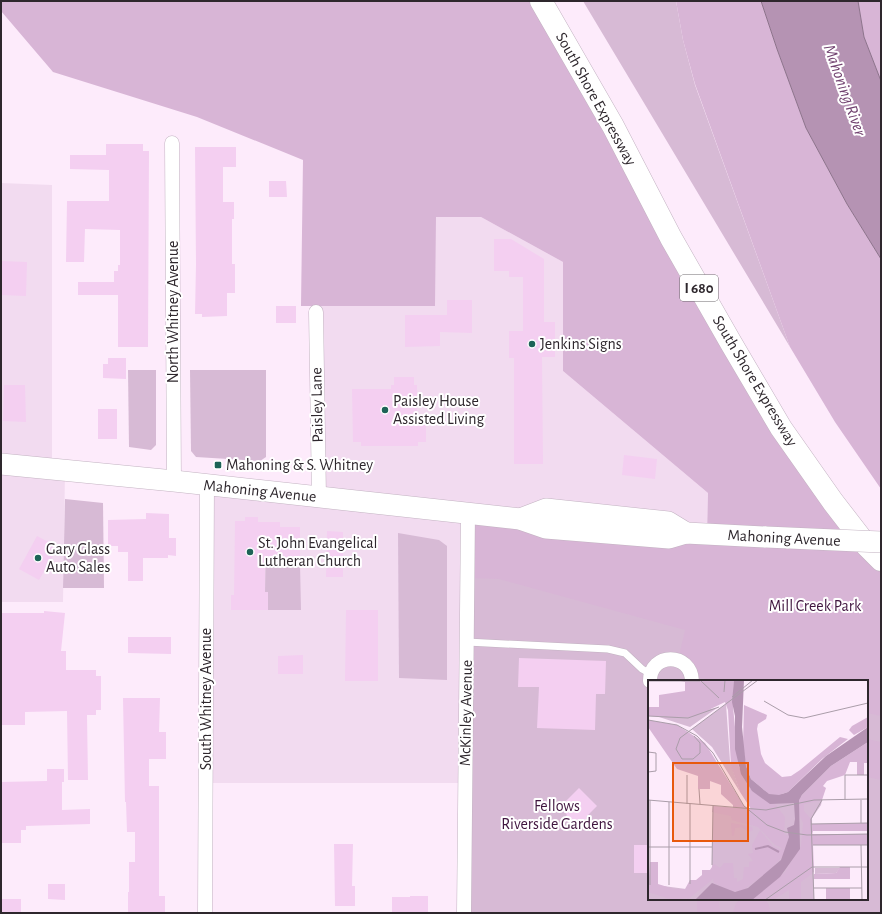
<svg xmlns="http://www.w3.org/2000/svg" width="882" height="914" font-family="'Alegreya Sans',sans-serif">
  <rect width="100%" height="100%" fill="#fdebfb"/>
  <g fill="#f2dbf0">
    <path d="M1,183L52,185V469L65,471L63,602H1Z"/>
    <path d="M435,217H481L563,262V371L708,493L707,534L466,783H206L207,485L319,497L316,306Z"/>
  </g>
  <g fill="#d7bad5" fill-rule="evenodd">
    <path d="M583,1H676L683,40L695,85L790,347Z"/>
    <path d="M156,370V445L151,450L129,447L128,370Z"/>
    <path d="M190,370H266V457L260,461L196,457L191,451Z"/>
    <path d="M65,499L103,503L104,588H63Z"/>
    <path d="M468,513L881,542V913H464ZM649,681H867V899H649Z"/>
    <path d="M398,533L439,540L447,546V680L399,678Z"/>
    <path d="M266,539L275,564H300L301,610H268V593L265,592Z"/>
  </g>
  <g fill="#d8b5d6">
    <path d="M1,1H541L833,502L881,542V716L867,713V681H716L692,676L678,660L685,630L499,579L468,578V513L707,534L708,493L563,371V262L481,217H436L435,306H301L303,160L197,117L53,72L1,11Z"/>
    <path d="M676,1H761L777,49L806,128L847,204L881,259V489L835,422L790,347L695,84L683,40Z"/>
    <path d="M858,1H881V81L864,37Z"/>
    <path d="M867,739L881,742V780L867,777Z"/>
    <path d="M697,899H719L720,913H697Z"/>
    <path d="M741,899H765L769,905L770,913H733L736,903Z"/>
  </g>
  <path fill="#b593b3" stroke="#8c738b" d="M761,1H858L864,37L881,81V259L847,204L806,128L777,49Z"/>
  <g fill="#f4cff1">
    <path d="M106,144H143V151H149L148,347H118V295H78V282H114V271H118V265H120V230L85,229L84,262H66L67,201H109V170L70,169V155H106Z"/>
    <path d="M195,147H236V167H223V202H234V219H232V264H235V293H227V316L202,317V314H195L196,264Z"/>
    <path d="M269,181H286L287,197H269Z"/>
    <path d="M494,239H511L544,259V322H555V357H542L543,464H514V358H509V331H523V277H509V271H494Z"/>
    <path d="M1,261L27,262L26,296L1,295Z"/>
    <path d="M447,300H472V333L440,332V346L405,347V315H447Z"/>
    <rect x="276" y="306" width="20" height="17"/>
    <path d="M108,358H126V379L103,378V364H108Z"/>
    <path d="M394,377H414V385H417V417H426V442H418V446H361V442H353L352,389H391V385H394Z"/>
    <path d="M4,385H25L26,422L3,421Z"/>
    <rect x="98" y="409" width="19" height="30"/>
    <path d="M624,455L657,459L655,479L622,475Z"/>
    <path d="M146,513L169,514V538H176V556L168,555V558H143V581H128V552H118V546H108V520L146,519Z"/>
    <path d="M245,517H258V522H280V527H300V564H265V592H268V610H231V595H234L235,521H245Z"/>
    <path d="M327,531L343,532V577H326Z"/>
    <path d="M37,536L58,547L39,580L19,569Z"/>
    <path d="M346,610H378V681H345Z"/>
    <path d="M44,611L65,613L61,651H66V670H96V676H101V710H96V715H87L88,780H68L67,711L25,712V725H1V613H44Z"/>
    <path d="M128,637H171V654L128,653Z"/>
    <path d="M303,655V674H278V656Z"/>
    <path d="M519,658L606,661L605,694H596L595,730L537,728L539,687H518Z"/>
    <path d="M123,698H160L159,732H166V759H149V786H159V896H165V913H128V892H129V862H135V832H127L126,802H125Z"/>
    <path d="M47,769H64V782H62V810L90,809V824L26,826V830H21V843H1V782L47,781Z"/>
    <path d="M579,788L597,806L586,817L587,818L576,830L564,818L567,815L560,807Z"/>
    <path d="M334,844H353L352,886H355V906H335Z"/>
    <rect x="634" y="845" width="15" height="28"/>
    <path d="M48,884H65V900L48,899Z"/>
    <path d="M410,896H428V913H392V897H410Z"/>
    <rect x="1" y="899" width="20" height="14"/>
  </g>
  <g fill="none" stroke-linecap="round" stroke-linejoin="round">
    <g stroke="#c3b3c2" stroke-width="8">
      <path id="lane" d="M467,642L608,649L625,653L642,669L651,674"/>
    </g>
    <g stroke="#c3b3c2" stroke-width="15">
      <g id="street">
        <path d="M172,143L174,481"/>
        <path d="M316,312L319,497"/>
        <path d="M650,681C650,652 691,652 692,681"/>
        <path d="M205,913L207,485"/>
        <path d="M464,913L468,513"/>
      </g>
    </g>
    <g stroke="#c3b3c2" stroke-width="22">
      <g id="primary">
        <path d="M1,464L174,481L520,519L546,528L669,538L686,533L766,537"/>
        <path d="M520,519L546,509L668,522L686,533"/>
      </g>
    </g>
    <g stroke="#c3b3c2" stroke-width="23">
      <path id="highway" d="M541,1L613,126L671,238L731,343L781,428L833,502L867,546L881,560"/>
    </g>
    <use href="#lane" stroke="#fff" stroke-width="7"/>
    <use href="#street" stroke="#fff" stroke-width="14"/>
    <use href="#primary" stroke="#fff" stroke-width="21"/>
    <use href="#highway" stroke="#fff" stroke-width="22"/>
    <g stroke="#c3b3c2" stroke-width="22" stroke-linecap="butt">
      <path id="primary-bridge" d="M766,537L881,542"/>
    </g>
    <use href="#primary-bridge" stroke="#fff" stroke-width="21"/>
  </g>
  <g fill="#1d6357" stroke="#fff" stroke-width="1.5">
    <circle cx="532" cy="344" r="4"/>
    <circle cx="385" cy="410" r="4"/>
    <rect x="214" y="461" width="8" height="8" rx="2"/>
    <circle cx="250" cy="552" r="4"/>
    <circle cx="38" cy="558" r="4"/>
  </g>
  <g text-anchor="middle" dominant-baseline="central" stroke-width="4" stroke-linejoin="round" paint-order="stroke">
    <rect fill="#fff" stroke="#6d686c" stroke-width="1" x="680" y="275" width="38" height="26" rx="3"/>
    <g font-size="15" font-weight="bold" fill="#2e272d">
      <text x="699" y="288">I 680</text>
    </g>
    <g font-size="16" fill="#2e272d" stroke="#fff">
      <text transform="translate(596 99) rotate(61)">South Shore Expressway</text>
      <text transform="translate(173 312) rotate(-90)">North Whitney Avenue</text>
      <text transform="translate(755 381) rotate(59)">South Shore Expressway</text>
      <text transform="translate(317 405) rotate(-91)">Paisley Lane</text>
      <text transform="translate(260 491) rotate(6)">Mahoning Avenue</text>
      <text transform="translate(784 538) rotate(3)">Mahoning Avenue</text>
      <text transform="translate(206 699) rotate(-90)">South Whitney Avenue</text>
      <text transform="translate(466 713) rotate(-89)">McKinley Avenue</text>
    </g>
    <g font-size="16" fill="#2e272d" stroke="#fff" text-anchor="start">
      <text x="540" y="344">Jenkins Signs</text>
      <text x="393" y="401">Paisley House<tspan x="393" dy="18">Assisted Living</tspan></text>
      <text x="226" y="465">Mahoning &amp; S. Whitney</text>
      <text x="258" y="543">St. John Evangelical<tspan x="258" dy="18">Lutheran Church</tspan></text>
      <text x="46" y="549">Gary Glass<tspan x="46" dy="18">Auto Sales</tspan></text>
    </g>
    <g font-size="16" fill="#40153f" stroke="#fff">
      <text x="815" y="606">Mill Creek Park</text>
      <text x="557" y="806">Fellows<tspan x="557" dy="18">Riverside Gardens</tspan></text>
    </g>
    <g font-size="17" font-style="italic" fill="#724370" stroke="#fff">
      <text transform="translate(845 90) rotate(70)">Mahoning River</text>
    </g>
  </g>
  <g transform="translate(648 680)">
    <rect width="220" height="220" fill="#fdebfb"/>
    <path d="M78,24L82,81L92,112L64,67L44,49ZM69,28L42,47L11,37ZM103,109L174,120L173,125L164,138L166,220H0V204L38,209L60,193L64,188L65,126L103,129ZM167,188H192L188,193L167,194Z" fill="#d7bad5"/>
    <path d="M28,0H86L85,27L91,87L104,111L128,125L137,137L136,154L141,156L135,176L121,191L93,212L83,211L66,203L65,199L39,220V218L25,220L0,212L2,182H10V204L26,209H37L42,200H48L54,195V190H62L66,184L72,188L76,183H85L86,198H89V202L95,199L96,187H101V182L105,181L100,174L105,173L104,165L112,150L125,166L133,170L134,168L127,165L110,147L84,140L83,136L64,132L65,126L85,128V125L73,114V105L62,101V109H50V96L29,89L0,47V40L29,45L57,63L96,126L103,129L92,112L83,86L80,30L77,22L46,37L0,36V27H11V15L37,11V2ZM96,25L119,35L118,39L110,44L109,49L113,74L117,83L134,97L143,96L152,90L192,57L200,59L174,79L140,112L131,115L121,114L103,99L98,86L95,67ZM220,37V47L206,55L201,50L204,46ZM220,62V83H216V95H209V82H202L197,95L179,101L175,106L178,108L174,120L156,124V131L163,139V144L220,143V151H165L164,154H220V165H165L166,192L153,202V220H141V210L125,220H104L137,192L153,166L155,143L151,134V120L154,115L183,86ZM83,143L104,147L105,150L101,152L93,147L87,148L86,155L84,156ZM192,187H202V199H166V194L188,193ZM178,208H202V220H178Z" fill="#d8b5d6"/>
    <path d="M86,0H96L94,47L98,86L103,99L121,114L131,115L140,112L178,76L220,47V62L183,86L154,115L151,120L152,169L132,197L104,220H47L64,203L87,212L100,208L133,180L141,157L139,148L146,145L147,139L146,123L122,124L104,111L93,94L87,69V36L84,22Z" fill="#b593b3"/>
    <path fill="none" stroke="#b593b3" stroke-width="2" d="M107,169L120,166L131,172"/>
    <path fill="none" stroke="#aa9da9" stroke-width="1" d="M0,1H52M53,1L71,18M76,12L77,0M84,17L105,0M116,21L140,35L156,38L220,23M0,36L40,38L71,27M0,40L29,45L49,56L65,73L96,126L119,145L137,152L159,155L220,154M46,56L52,63V73L45,79H34L28,69L32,58L110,0M0,72L8,73V91L0,92M39,95V124M51,109L52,124M0,120L118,130L166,120L220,119M2,120V205M197,120V95H220M213,120V143M21,122V205M163,144L220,143M165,165H220M213,165L214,220M0,167H64M64,185L65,126M42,204V124M166,208H214M117,220L164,187H220M166,220L163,139L174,120"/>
    <path fill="#e8590c" fill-opacity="0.15" stroke="#e8590c" stroke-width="2" d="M25,83H100V161H25Z"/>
    <rect width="220" height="220" fill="none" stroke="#2e272d" stroke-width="2"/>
  </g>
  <rect width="882" height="914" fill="none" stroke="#2e272d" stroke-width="4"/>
</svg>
